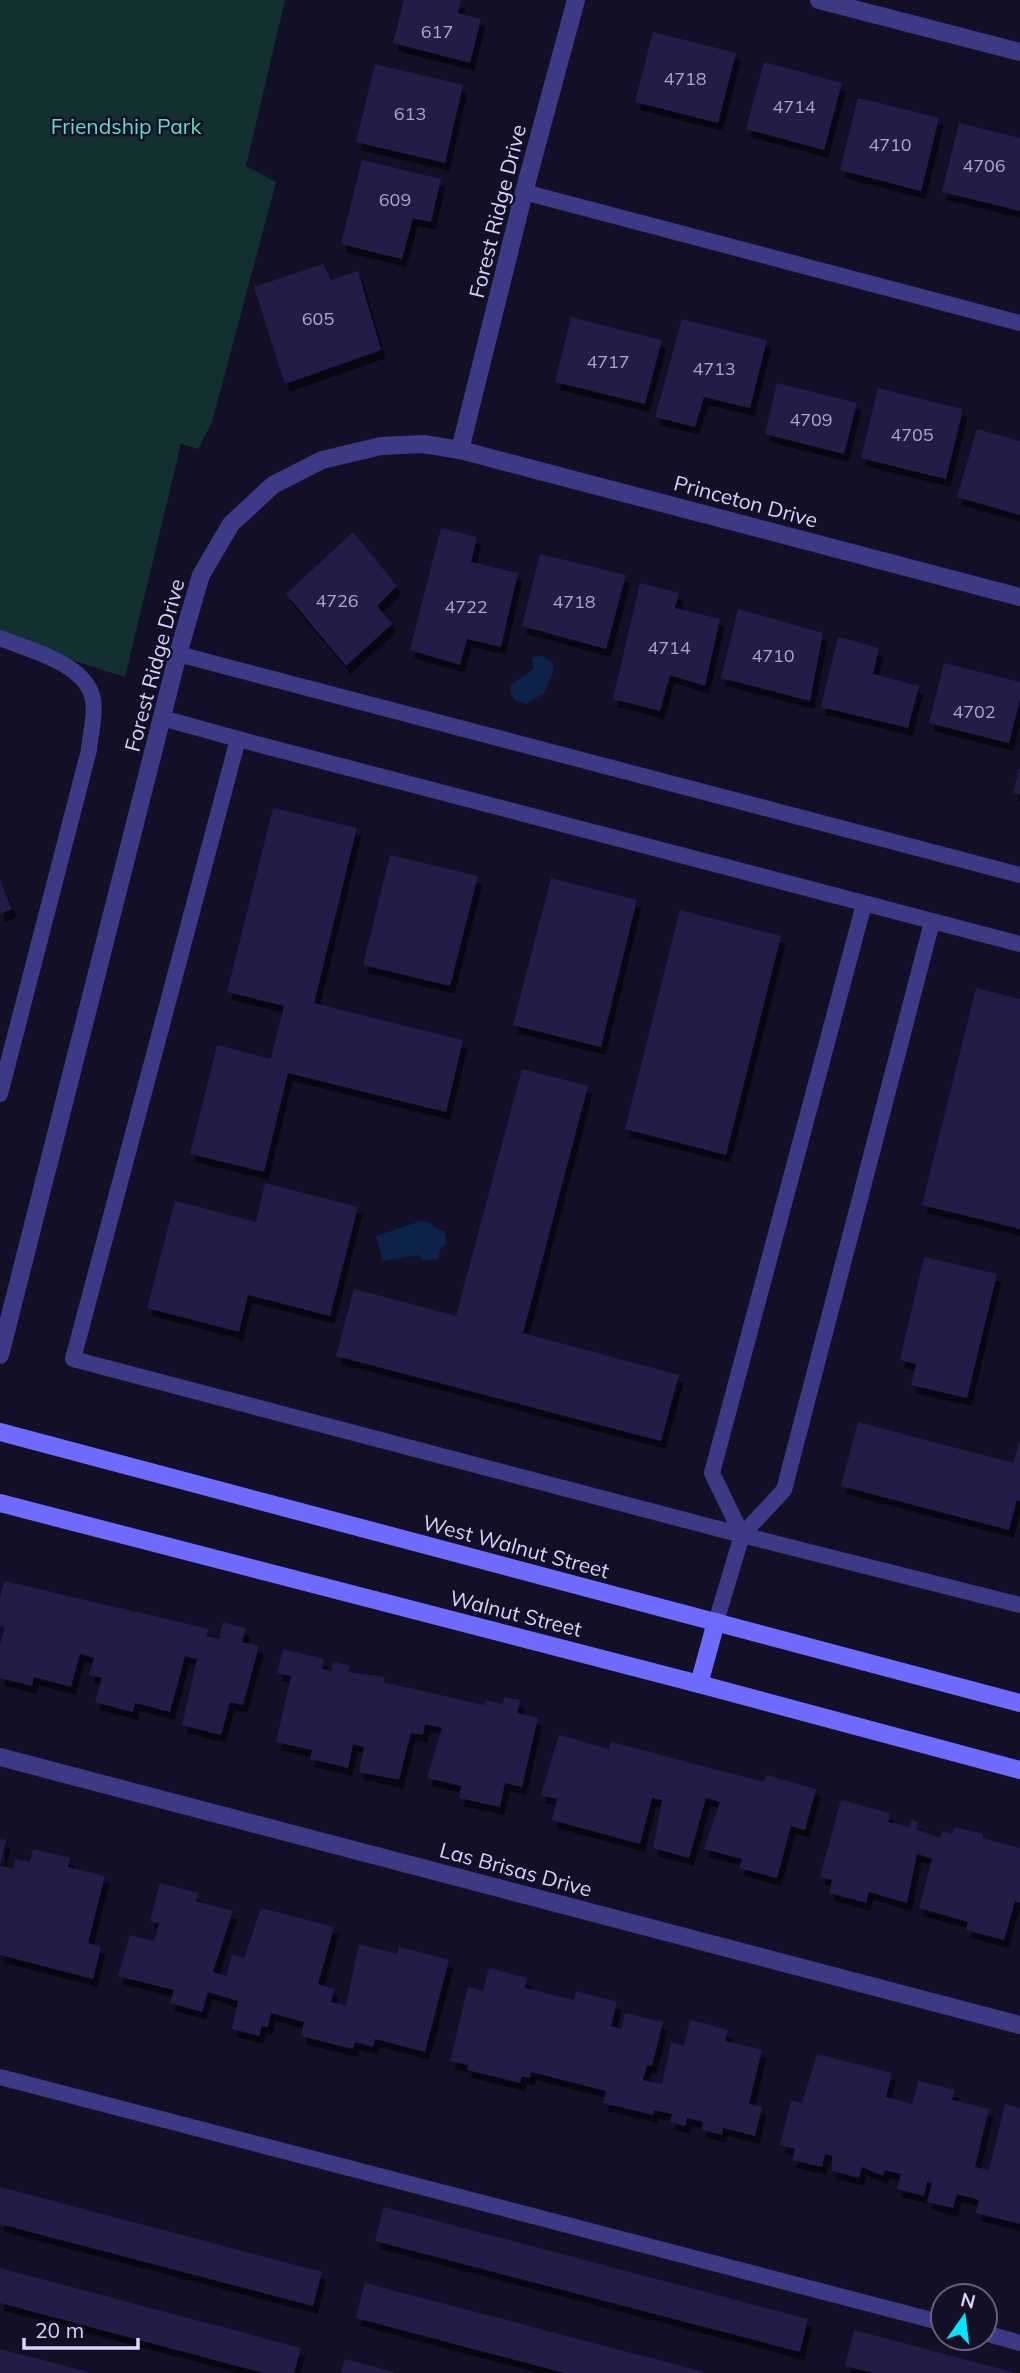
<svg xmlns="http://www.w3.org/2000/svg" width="1020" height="2373" font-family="Mulish,sans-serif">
  <defs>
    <filter id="shadow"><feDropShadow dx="4.5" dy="8" stdDeviation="0" flood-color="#0009"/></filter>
  </defs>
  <rect width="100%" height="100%" fill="#130f26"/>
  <path fill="#12302f" d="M0,0H285L246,166L276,182L212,422L198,449L181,444L125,677L0,637Z"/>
  <g fill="#0c2248">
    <path d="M544,656L552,663L554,669L545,692L527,704L514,700L510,692L511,685L533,669L532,657Z"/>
    <path d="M421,1221L431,1223L440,1231L444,1230L447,1244L441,1248L438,1259L424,1261L418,1255L383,1261L376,1236Z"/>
  </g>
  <g fill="#241b47" filter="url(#shadow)">
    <path d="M404,0H461L458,13L481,19L470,63L393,43Z"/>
    <path d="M653,32L736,53L718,123L635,102Z"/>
    <path d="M764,62L842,83L824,150L746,129Z"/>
    <path d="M375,64L463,85L445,163L356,142Z"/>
    <path d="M858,98L939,118L921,191L840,170Z"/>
    <path d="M959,123L1020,138V211L942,192Z"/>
    <path d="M362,160L441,179L431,222L413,218L402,259L341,244Z"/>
    <path d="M323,264L331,280L358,271L381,350L285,384L254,287Z"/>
    <path d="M571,317L662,340L645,404L555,382Z"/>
    <path d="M682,319L767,340L750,408L704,397L695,427L655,417Z"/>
    <path d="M777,383L857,403L844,454L765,434Z"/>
    <path d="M878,388L963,409L946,479L861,458Z"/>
    <path d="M977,429L1020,441V515L957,497Z"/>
    <path d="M441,528L477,537L471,562L518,573L501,647L467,639L460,665L410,650Z"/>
    <path d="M353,532L397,586L377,606L392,624L346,666L286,594Z"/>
    <path d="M540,554L626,575L606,649L522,626Z"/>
    <path d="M640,583L679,593L675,608L720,619L705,686L670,675L660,711L613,699Z"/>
    <path d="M738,609L823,633L810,701L721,678Z"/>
    <path d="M838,637L879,648L873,674L919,686L908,728L821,707Z"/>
    <path d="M944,663L1020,682V699L1009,743L929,723Z"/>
    <path d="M1019,769H1020V794L1013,793Z"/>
    <path d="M273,808L357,828L314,1003L463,1040L446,1112L288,1073L264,1172L190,1154L217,1045L271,1059L284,1006L227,992Z"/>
    <path d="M390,855L478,876L450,986L363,965Z"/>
    <path d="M551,878L637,900L601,1047L513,1025Z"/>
    <path d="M0,880L12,909L0,914Z"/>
    <path d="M680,910L781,936L726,1155L625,1129Z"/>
    <path d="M976,988L1020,999V1229L922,1205Z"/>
    <path d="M522,1069L588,1086L523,1333L679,1375L661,1441L336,1356L354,1289L456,1316Z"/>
    <path d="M265,1183L358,1207L330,1316L248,1295L239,1332L147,1308L175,1201L256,1222Z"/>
    <path d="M924,1257L997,1274L967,1398L911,1385L916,1364L900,1360Z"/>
    <path d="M858,1422L1013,1463L1020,1440V1501L1017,1500L1009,1530L841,1486Z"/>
    <path d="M4,1581L209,1629L206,1636L219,1639L223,1622L246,1628L242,1642L259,1646L243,1705L230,1702L221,1735L182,1725L197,1659L185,1656L170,1712L135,1703L133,1712L95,1702L102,1678L89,1675L94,1658L80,1654L71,1687L34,1677L32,1686L0,1678V1645L5,1627L0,1626V1598Z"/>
    <path d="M283,1649L324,1659L322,1669L331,1671L333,1662L350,1666L348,1672L385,1677L383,1682L484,1705L485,1700L503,1704L504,1697L520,1700L517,1713L538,1718L522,1787L505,1783L500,1807L459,1798L461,1786L427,1778L442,1728L425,1724L423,1735L411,1733L399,1780L359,1772L364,1747L353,1744L348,1768L310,1759L312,1750L276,1742L291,1676L277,1673Z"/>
    <path d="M559,1735L609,1749L611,1742L764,1782L766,1775L816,1789L805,1830L791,1826L777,1878L739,1868L742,1859L704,1849L720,1802L706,1798L689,1858L653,1848L662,1800L652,1798L640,1844L552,1820L557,1799L541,1795Z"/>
    <path d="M841,1800L890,1813L888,1822L909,1827L911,1820L918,1822L916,1829L940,1838L942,1831L952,1834L955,1827L983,1834V1838L1020,1848V1903L1015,1901L1004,1940L966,1930L968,1922L919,1908L932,1859L917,1854L907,1903L869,1892L866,1903L829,1893L832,1880L820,1877Z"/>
    <path d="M0,1839L6,1840L1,1862H0Z"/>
    <path d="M33,1849L70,1858L68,1867L105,1876L88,1943L101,1947L93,1979L0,1955V1866L13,1869L15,1859L30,1862Z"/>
    <path d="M160,1883L198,1893L196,1901L233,1911L213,1972L226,1976L232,1954L244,1958L261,1908L334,1927L318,1984L334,1989L331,2002L346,2006L359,1944L397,1954L399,1947L449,1960L425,2052L375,2039L373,2047L355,2042L353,2049L301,2036L304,2022L271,2013L268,2027L262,2026L259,2036L232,2029L238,2001L208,1992L202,2012L170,2003L174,1990L118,1976L130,1935L154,1941L159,1923L150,1921Z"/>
    <path d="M489,1968L527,1978L525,1988L574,2000L576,1991L617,2002L611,2026L621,2029L625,2013L663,2022L652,2066L647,2065L643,2080L662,2084L671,2042L684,2046L690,2020L728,2030L725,2041L762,2050L749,2104L762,2107L755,2136L723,2128L722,2135L702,2130L703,2122L687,2118L685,2126L670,2122L672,2114L654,2110L653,2115L603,2103L606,2091L531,2072L530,2078L522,2076L520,2083L467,2070L468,2065L450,2061L468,1987L483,1991Z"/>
    <path d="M817,2054L892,2073L886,2097L912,2104L918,2081L955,2090L952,2100L989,2109L975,2167L989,2170L1005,2104L1020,2108V2224L976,2213L979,2200L957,2194L953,2208L927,2202L932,2183L927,2182L924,2196L897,2189L901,2174L885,2170L883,2176L862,2167L859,2178L832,2171V2156L825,2154L822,2167L792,2160L795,2149L780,2145L791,2100L802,2103Z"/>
    <path d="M0,2187L322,2272L313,2306L0,2224Z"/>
    <path d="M384,2207L808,2319L800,2352L375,2241Z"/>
    <path d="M0,2268L301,2348L294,2373H264L0,2303Z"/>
    <path d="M365,2283L704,2372L703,2373H564L356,2318Z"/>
    <path d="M854,2330L1012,2372V2373H873L845,2366Z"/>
    <path d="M0,2349L88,2372V2373H0Z"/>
    <path d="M345,2359L394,2372V2373H341Z"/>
  </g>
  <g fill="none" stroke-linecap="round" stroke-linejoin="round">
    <g stroke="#3d3a85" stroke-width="16">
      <path d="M524,192L1020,323"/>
      <path d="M0,638C29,650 88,664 93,700C96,716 90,734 89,750L0,1094"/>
      <path d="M178,654L1020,875"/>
      <path d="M162,718L238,739"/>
      <path d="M1020,944L238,739L73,1359L742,1535L1020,1605"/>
      <path d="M742,1535L712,1473L864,904"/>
      <path d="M716,1622L742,1535L784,1490L932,922"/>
      <path d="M0,2077L943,2323"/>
      <path d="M985,2333L1020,2343"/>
    </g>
    <g stroke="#3d3a85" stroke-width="18">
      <path d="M819,0L1020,52"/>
      <path d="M460,450L524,192L576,0"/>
      <path d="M0,1355L178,654L201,575L231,524L273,485L322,460L381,446L423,444L460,450L1020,597"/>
      <path d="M0,1757L1020,2025"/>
    </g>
    <g stroke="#6f6bff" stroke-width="18">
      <path d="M0,1432L1020,1703"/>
      <path d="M0,1503L699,1684L1020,1770"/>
      <path d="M699,1684L716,1622"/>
    </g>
  </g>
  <g text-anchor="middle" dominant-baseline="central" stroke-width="5" stroke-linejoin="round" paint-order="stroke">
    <g font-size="18" fill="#aca6d1">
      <text x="437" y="31">617</text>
      <text x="685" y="78">4718</text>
      <text x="794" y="106">4714</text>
      <text x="410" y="113">613</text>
      <text x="890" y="144">4710</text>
      <text x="984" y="165">4706</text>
      <text x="395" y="199">609</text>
      <text x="318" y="318">605</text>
      <text x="608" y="361">4717</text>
      <text x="714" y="368">4713</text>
      <text x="811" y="419">4709</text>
      <text x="912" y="434">4705</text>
      <text x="337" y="600">4726</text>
      <text x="574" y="601">4718</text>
      <text x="466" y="606">4722</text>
      <text x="669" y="647">4714</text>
      <text x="773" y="655">4710</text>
      <text x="974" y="711">4702</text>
    </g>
    <g font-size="21" fill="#5fe0c0" stroke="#130f26">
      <text x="126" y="126">Friendship Park</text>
    </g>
    <g font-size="21" fill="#d9d4ff" stroke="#130f26">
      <text transform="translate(497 211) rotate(-76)">Forest Ridge Drive</text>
      <text transform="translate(746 501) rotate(15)">Princeton Drive</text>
      <text transform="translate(154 665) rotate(-75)">Forest Ridge Drive</text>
      <text transform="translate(516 1546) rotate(15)">West Walnut Street</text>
      <text transform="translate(516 1613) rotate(14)">Walnut Street</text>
      <text transform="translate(516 1869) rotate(15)">Las Brisas Drive</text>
    </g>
  </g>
  <g transform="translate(964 2317) rotate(14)"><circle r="33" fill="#130f26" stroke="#625e7d" stroke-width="2"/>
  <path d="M0-5L12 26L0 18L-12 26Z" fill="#00e5ff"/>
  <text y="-10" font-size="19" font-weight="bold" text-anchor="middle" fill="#d9d4ff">N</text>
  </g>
  <path d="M24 2338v10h114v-10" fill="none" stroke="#d9d4ff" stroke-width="3.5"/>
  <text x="35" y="2338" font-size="21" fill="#d9d4ff" stroke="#130f26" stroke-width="5" paint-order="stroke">20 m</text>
</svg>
